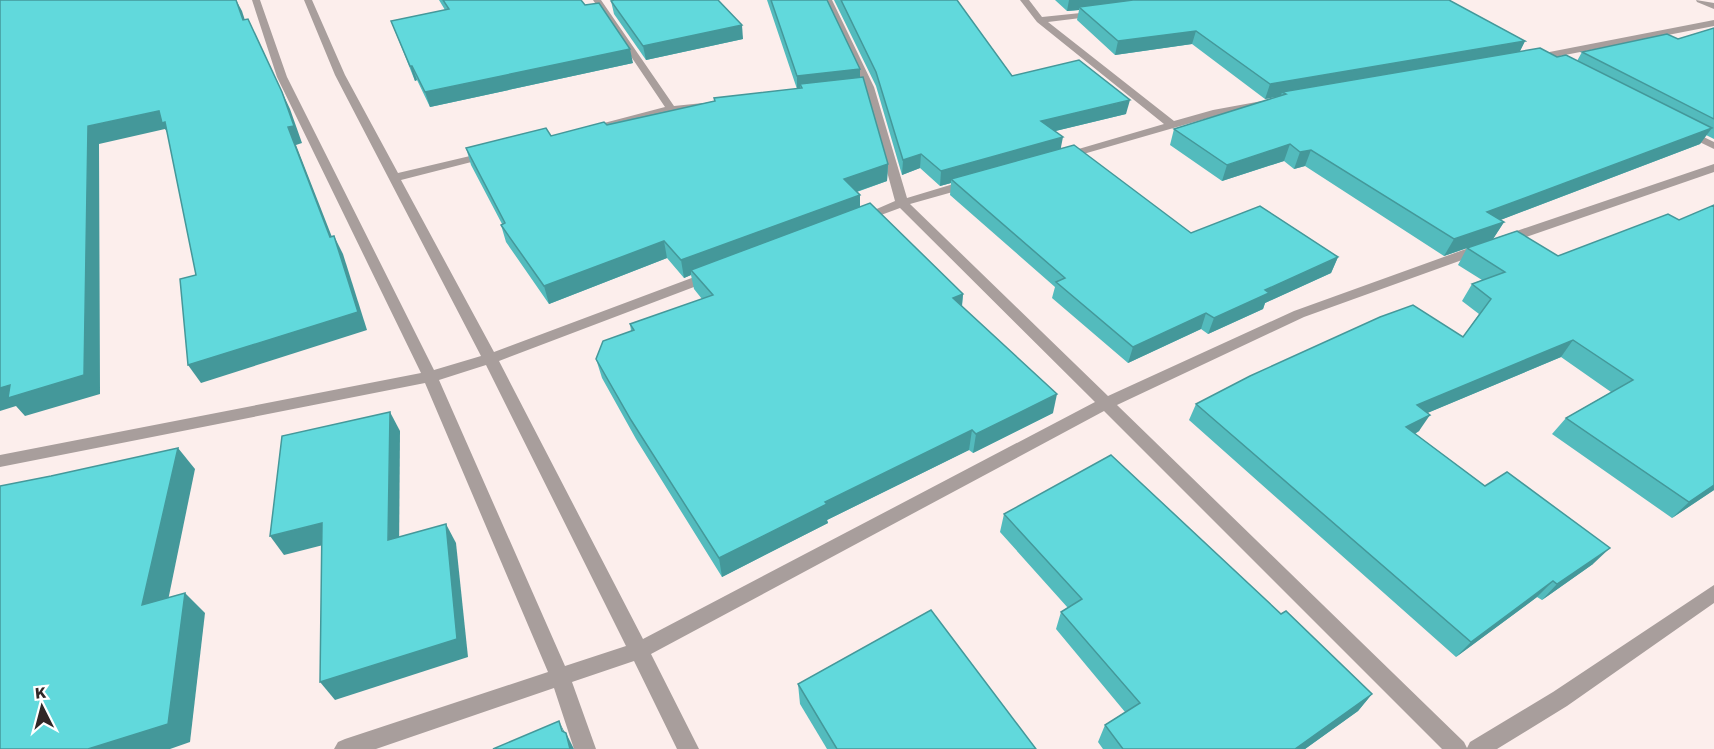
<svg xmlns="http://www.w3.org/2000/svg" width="1714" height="749" font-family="'Work Sans',sans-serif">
  <rect width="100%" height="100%" fill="#fceeec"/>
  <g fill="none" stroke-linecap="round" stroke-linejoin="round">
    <g fill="#a89e9c" fill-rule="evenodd">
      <path d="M252,0H260L287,77L434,370L481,356L335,75L304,0H312L345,75L398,173L487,152L493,155L491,157L401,180L494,352L705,273H715L717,276L715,279L499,361L643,639L1095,402L900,208L862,222L856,218L895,201L864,87L824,0H832L874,87L907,198L970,179L976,183L974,186L910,204L1108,396L1294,311L1477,245H1487L1488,248L1487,251L1304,317L1117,405L1464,742L1467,748L1470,742L1553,692L1714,585V603L1567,706L1497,749H1442L1104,411L651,654L699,749H677L634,661L572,682L596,749H574L554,688L376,749H334L338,742L345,739L548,672L425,383L0,467V455L421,373L277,77ZM486,365L626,646L565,666L439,380Z"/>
      <path d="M593,0H601L674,106L703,103L707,104V108L671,112L589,133L585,132V128L665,107Z"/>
      <path d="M1020,0H1029L1042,17L1100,11V15L1097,16L1048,22L1174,121L1213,110L1262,101L1267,104L1262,107L1215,116L1066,159H1058V155L1164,124L1037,22Z"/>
      <path d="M1696,0L1714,3V9L1697,2Z"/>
      <path d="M1714,20V26L1534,61L1529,58L1534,55Z"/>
      <path d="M1687,129L1714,142V149L1683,134V130Z"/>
      <path d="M1714,164V172L1509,243H1499L1498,240L1499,237Z"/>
    </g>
  </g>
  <g fill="#53bbbd">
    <path d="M439,0H581L633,63L430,107L417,80L415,81L391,21L445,10Z"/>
    <path d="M767,0H827L860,69V78L888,164L887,181L857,192L860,195V207L963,294L962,307L1053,413L973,453L969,450L827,520L828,523L722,577L636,439L602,378L596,359L631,331L630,324L702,299L694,289L691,275L684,278L667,258L549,304L506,242L501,225L502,224L471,165L466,148L551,136L714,101V98L797,89Z"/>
    <path d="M834,0H957L1012,76L1126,114L1055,131L1061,148L1191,233L1338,257L1331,273L1265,303L1263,309L1208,334L1201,329L1128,363L1052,298L1055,287L950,195L951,183L940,186L920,168L902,175L876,86Z"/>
    <path d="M1055,0H1449L1525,41L1520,51L1577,61L1582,52L1678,39L1714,28V139L1706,135L1700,144L1500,220L1504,222L1493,239L1444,256L1305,166L1294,169L1284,161L1222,181L1170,145L1174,129L1281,96L1265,99L1192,44L1115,55L1077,20L1079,10L1067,11Z"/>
    <path d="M611,1L743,39L646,60L614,14Z"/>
    <path d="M1679,220L1714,490L1672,518L1552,434L1566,418L1611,392L1561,357L1427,413L1419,431L1415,434L1485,486L1593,564L1542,600L1537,597L1456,657L1189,420L1196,404L1463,337L1479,314L1462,301L1472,284L1482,280L1458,265L1467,248L1558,256Z"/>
    <path d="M1004,514L1281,614L1372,694L1358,711L1305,749H1103L1098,742L1105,725L1125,712L1056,629L1061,612L1068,608L1000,532Z"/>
    <path d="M798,684L1036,749H827L800,704Z"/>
  </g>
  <g fill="#44989a">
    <path d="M236,0L242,11L250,36L243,20Z"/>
    <path d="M1069,0H1154L1079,7V10L1067,11Z"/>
    <path d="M248,19L290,109L302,143L296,145L339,255L330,237L288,127Z"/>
    <path d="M742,25L743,39L646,60L643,46Z"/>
    <path d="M1196,31L1192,44L1115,55L1118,41Z"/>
    <path d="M1525,41L1518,55L1282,92L1281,96L1265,99L1270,84Z"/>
    <path d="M630,49L633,63L430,107L425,92Z"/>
    <path d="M410,66H412L417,80L415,81Z"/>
    <path d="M860,69V83L800,84V89L797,90V76Z"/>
    <path d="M1130,100L1126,114L1039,135L1041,121Z"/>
    <path d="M159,111L168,128L172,140L165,129L99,144L100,394L25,416L16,406L0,411V388L88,126Z"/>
    <path d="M1712,128L1700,144L1477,229L1487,212Z"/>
    <path d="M1063,137L1060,152L951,179V183L940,186L941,171Z"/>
    <path d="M1290,144L1284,161L1222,181L1227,165Z"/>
    <path d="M1311,150L1305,166L1294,169L1300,152Z"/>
    <path d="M921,154L920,168L902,175L903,160Z"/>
    <path d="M888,164L887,181L844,196V179Z"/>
    <path d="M860,195V212L691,270V275L684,278L681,260Z"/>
    <path d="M1504,222L1493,239L1444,256L1454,239Z"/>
    <path d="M334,236L343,254L367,330L201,383L188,365Z"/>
    <path d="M664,241L667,258L549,304L544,286Z"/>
    <path d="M1338,257L1331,273L1265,303L1263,309L1208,334L1214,318L1265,290Z"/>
    <path d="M963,294L961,313L953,298Z"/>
    <path d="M1206,313L1201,329L1128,363L1133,347Z"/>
    <path d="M1573,340L1561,357L1406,422L1417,405Z"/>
    <path d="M1057,394L1053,413L973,453L976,434Z"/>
    <path d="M390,412L400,431L399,559L388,540Z"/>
    <path d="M1430,415L1419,431L1396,444L1406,427Z"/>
    <path d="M972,430L969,450L827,520L828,523L722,577L719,558L825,502Z"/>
    <path d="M178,448L195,469L163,625L142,605Z"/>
    <path d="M1714,485V490L1672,518L1689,502Z"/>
    <path d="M322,523L335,542L284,555L270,536Z"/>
    <path d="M446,524L456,543L468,657L335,700L320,682Z"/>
    <path d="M1610,548L1593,564L1542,600L1557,584Z"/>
    <path d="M1553,581L1537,597L1456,657L1471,642Z"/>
    <path d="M185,593L205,613L190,742L170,749H88Z"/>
    <path d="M1372,694L1358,711L1305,749H1295Z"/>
    <path d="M559,721L566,735V733L574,749H570Z"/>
  </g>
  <g fill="#61d9dc" stroke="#44989a" stroke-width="1.5">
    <path d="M0,0H236L243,20L248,19L282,92L294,126L288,127L330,237L334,236L358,312L188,365L180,279L196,275L165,122L162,123L159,111L88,126L84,375L8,398L10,385L0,388Z"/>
    <path d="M443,0H581L585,5L599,3L630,49L425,92L412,66H410L391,21L449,9Z"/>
    <path d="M614,0H718L742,25L643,46L611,1Z"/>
    <path d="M771,0H827L860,69L797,76Z"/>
    <path d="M841,0H957L1012,76L1079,60L1130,100L1041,121L1063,137L941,171L921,154L903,160L876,72Z"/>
    <path d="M1133,0H1449L1525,41L1270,84L1196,31L1118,41L1079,7Z"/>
    <path d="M1714,28V119L1582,52L1667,34L1678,39Z"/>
    <path d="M1540,48L1557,57L1566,55L1712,128L1487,212L1504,222L1454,239L1311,150L1300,152L1290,144L1227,165L1174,129L1286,94L1282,92Z"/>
    <path d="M863,77L888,164L844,179L860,195L681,260L664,241L544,286L501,225L505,223L466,148L546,128L551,136L604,122L607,125L715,101L714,98L802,88L800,84Z"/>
    <path d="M1074,145L1191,233L1260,206L1338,257L1265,290L1269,293L1214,318L1206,313L1133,347L1056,282L1065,278L951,179Z"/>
    <path d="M870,203L963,294L953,298L1057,394L976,434L972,430L825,502L827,504L719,558L631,420L596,359L603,341L634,330L630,324L713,295L691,270Z"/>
    <path d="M1714,205V485L1689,502L1566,418L1633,380L1573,340L1417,405L1430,415L1406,427L1485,486L1507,472L1610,548L1557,584L1553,581L1471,642L1196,404L1250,376L1380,317L1413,305L1463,337L1491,299L1472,284L1505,272L1467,248L1517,231L1558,256L1668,214L1679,220Z"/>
    <path d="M390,412L388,540L446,524L457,639L320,682L322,523L270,536L282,436Z"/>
    <path d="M178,448L142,605L185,593L168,724L88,749H0V486L51,476Z"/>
    <path d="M1111,455L1281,614L1286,611L1372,694L1295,749H1123L1105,725L1140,703L1061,612L1082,599L1004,514Z"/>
    <path d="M931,610L1036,749H837L798,684Z"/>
    <path d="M559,721L562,731L566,733L570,749H493Z"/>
  </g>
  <g transform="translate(42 707) rotate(354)" stroke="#ffffff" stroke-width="4.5" paint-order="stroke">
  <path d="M0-4.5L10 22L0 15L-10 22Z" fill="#302726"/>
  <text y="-9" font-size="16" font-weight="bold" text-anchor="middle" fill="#302726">K</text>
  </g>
</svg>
